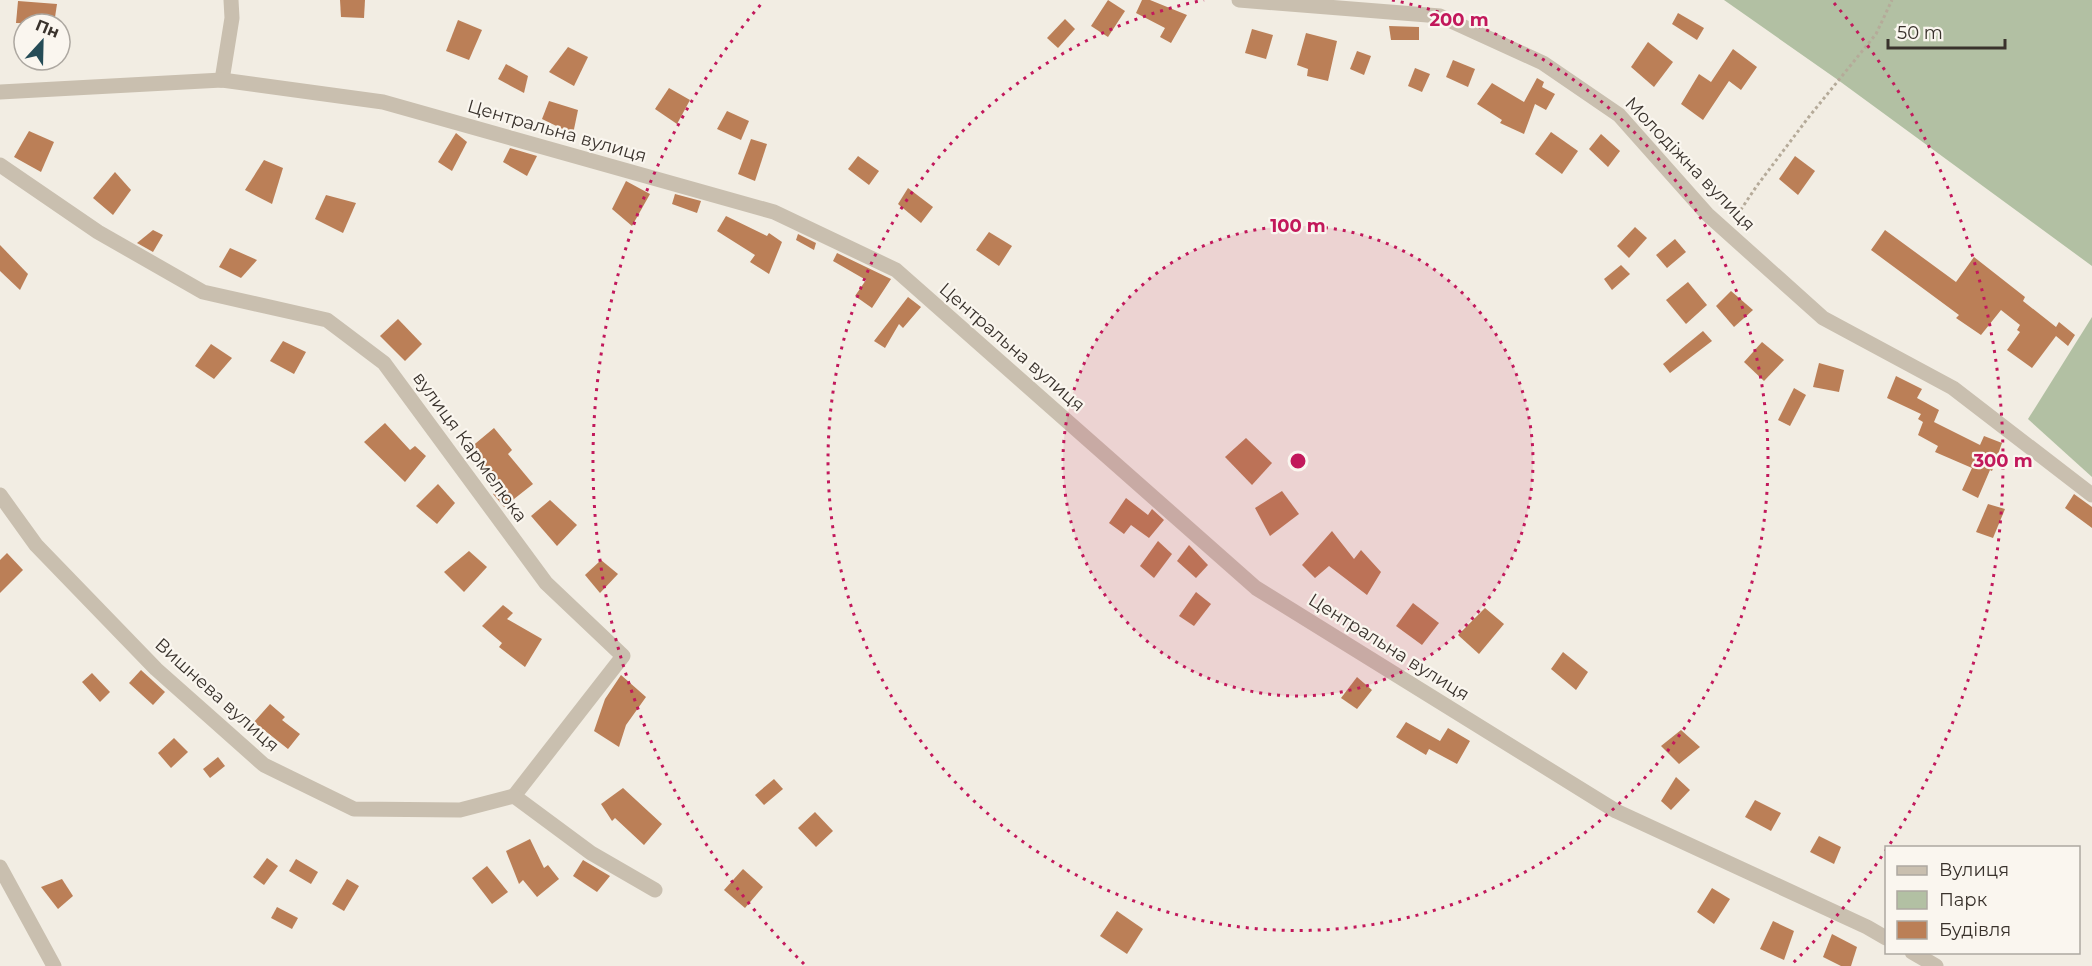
<svg xmlns="http://www.w3.org/2000/svg" width="2092" height="966" font-family="Montserrat,sans-serif">
  <rect width="100%" height="100%" fill="#f2ede3"/>
  <g fill="#b2c0a3">
    <path d="M1724,0H2092V266L1838,80Z"/>
    <path d="M2092,317V477L2028,419Z"/>
  </g>
  <g fill="#bb7f57">
    <path d="M340,0H365L364,18L341,17Z"/>
    <path d="M1108,0L1125,11L1108,37L1091,26Z"/>
    <path d="M1142,0H1150L1187,15L1171,43L1160,37L1165,28L1136,13Z"/>
    <path d="M18,1L57,4L54,24L16,23Z"/>
    <path d="M1678,13L1704,28L1697,40L1672,24Z"/>
    <path d="M1065,19L1075,29L1058,48L1047,38Z"/>
    <path d="M458,20L482,30L469,60L446,51Z"/>
    <path d="M1389,26L1419,27V40H1391Z"/>
    <path d="M1252,29L1273,35L1266,59L1245,53Z"/>
    <path d="M1306,33L1337,41L1328,81L1307,76L1308,69L1297,65Z"/>
    <path d="M1648,42L1673,62L1654,87L1631,67Z"/>
    <path d="M568,47L588,57L574,86L549,72Z"/>
    <path d="M1733,49L1757,67L1741,90L1729,81L1703,120L1681,104L1699,74L1711,82Z"/>
    <path d="M1357,51L1371,56L1364,75L1350,69Z"/>
    <path d="M1453,60L1475,69L1468,87L1446,77Z"/>
    <path d="M506,64L528,76L524,93L498,79Z"/>
    <path d="M1415,68L1430,74L1422,92L1408,86Z"/>
    <path d="M1537,78L1544,82L1542,87L1555,94L1546,110L1535,104L1524,134L1500,123L1502,120L1477,104L1492,83L1524,102Z"/>
    <path d="M669,88L690,100L677,124L655,109Z"/>
    <path d="M549,101L578,110L573,134L542,119Z"/>
    <path d="M727,111L749,121L741,140L717,129Z"/>
    <path d="M29,131L54,142L41,172L14,157Z"/>
    <path d="M1551,132L1578,151L1562,174L1535,154Z"/>
    <path d="M456,133L467,142L452,171L438,162Z"/>
    <path d="M1601,134L1620,151L1608,167L1589,149Z"/>
    <path d="M751,139L767,144L755,181L738,174Z"/>
    <path d="M510,148L537,156L527,176L503,162Z"/>
    <path d="M858,156L879,171L869,185L848,169Z"/>
    <path d="M1795,156L1815,171L1798,195L1779,179Z"/>
    <path d="M264,160L283,168L272,204L245,190Z"/>
    <path d="M115,172L131,190L113,215L93,198Z"/>
    <path d="M626,181L650,194L632,226L612,209Z"/>
    <path d="M908,188L933,207L921,223L898,204Z"/>
    <path d="M675,194L701,201L697,213L672,204Z"/>
    <path d="M326,195L356,203L343,233L315,219Z"/>
    <path d="M726,216L767,236L769,233L782,242L769,274L750,262L755,255L717,231Z"/>
    <path d="M1635,227L1647,238L1629,258L1617,246Z"/>
    <path d="M153,230L163,235L153,252L137,243Z"/>
    <path d="M1885,230L1956,282L1974,257L2025,297L2023,301L2056,327L2059,322L2075,335L2068,346L2056,336L2032,368L2007,350L2020,332L2017,330L2020,325L2001,310L1981,335L1956,318L1959,315L1871,250Z"/>
    <path d="M989,232L1012,246L999,266L976,250Z"/>
    <path d="M798,234L816,243L814,250L796,240Z"/>
    <path d="M1675,239L1686,252L1667,268L1656,255Z"/>
    <path d="M0,245L28,274L20,290L0,271Z"/>
    <path d="M230,248L257,260L241,278L219,267Z"/>
    <path d="M837,253L891,279L872,308L855,296L866,280L833,261Z"/>
    <path d="M1621,265L1630,274L1612,290L1604,279Z"/>
    <path d="M1688,282L1707,305L1686,324L1666,300Z"/>
    <path d="M1731,291L1753,310L1734,327L1716,306Z"/>
    <path d="M908,297L921,307L903,328L899,324L885,348L874,341Z"/>
    <path d="M398,319L422,344L405,361L380,336Z"/>
    <path d="M1703,331L1712,341L1670,373L1663,364Z"/>
    <path d="M283,341L306,352L294,374L270,361Z"/>
    <path d="M1762,342L1784,360L1764,381L1744,362Z"/>
    <path d="M211,344L232,358L214,379L195,366Z"/>
    <path d="M1819,363L1844,370L1839,392L1813,387Z"/>
    <path d="M1896,376L1922,389L1917,398L1939,410L1934,422L1980,445L1984,436L2002,443L1992,471L1990,470L1978,498L1962,490L1972,468L1935,452L1938,446L1918,435L1923,422L1918,419L1921,414L1887,398Z"/>
    <path d="M1794,388L1806,395L1790,426L1778,420Z"/>
    <path d="M385,423L410,450L415,446L426,456L405,482L364,442Z"/>
    <path d="M494,428L512,450L508,454L533,484L504,507L493,494L502,487L470,448Z"/>
    <path d="M1246,438L1272,463L1252,485L1225,457Z"/>
    <path d="M438,484L455,503L437,524L416,506Z"/>
    <path d="M1282,491L1299,514L1270,536L1255,508Z"/>
    <path d="M2074,494L2092,507V528L2065,508Z"/>
    <path d="M1126,498L1148,515L1152,509L1164,520L1149,538L1131,525L1124,534L1109,523Z"/>
    <path d="M550,500L577,525L557,546L531,516Z"/>
    <path d="M1988,504L2005,509L1993,538L1976,532Z"/>
    <path d="M1332,531L1354,559L1361,550L1381,572L1367,595L1329,566L1315,578L1302,565Z"/>
    <path d="M1158,541L1172,554L1154,578L1140,566Z"/>
    <path d="M1189,545L1208,565L1196,578L1177,561Z"/>
    <path d="M469,551L487,567L464,592L444,572Z"/>
    <path d="M7,553L23,570L0,593V560Z"/>
    <path d="M601,560L618,574L600,593L585,575Z"/>
    <path d="M1196,592L1211,604L1194,626L1179,616Z"/>
    <path d="M1413,603L1439,623L1422,645L1396,626Z"/>
    <path d="M503,605L513,613L507,619L542,639L525,667L499,647L502,643L482,626Z"/>
    <path d="M1485,608L1504,624L1479,654L1458,635Z"/>
    <path d="M1563,652L1588,672L1576,690L1551,669Z"/>
    <path d="M141,670L165,692L153,705L129,683Z"/>
    <path d="M92,673L110,692L100,702L82,682Z"/>
    <path d="M621,675L646,697L626,725L619,747L594,731L605,699Z"/>
    <path d="M1357,677L1372,690L1357,709L1341,698Z"/>
    <path d="M270,704L285,717L282,720L300,734L288,749L254,722Z"/>
    <path d="M1406,722L1440,741L1448,728L1470,741L1457,764L1429,749L1426,755L1396,737Z"/>
    <path d="M1681,730L1700,747L1679,764L1661,746Z"/>
    <path d="M174,738L188,752L171,768L158,753Z"/>
    <path d="M218,757L225,766L210,778L203,769Z"/>
    <path d="M1676,777L1690,790L1671,810L1661,801Z"/>
    <path d="M774,779L783,789L764,805L755,795Z"/>
    <path d="M623,788L662,824L644,845L615,818L612,821L601,804Z"/>
    <path d="M1755,800L1781,813L1771,831L1745,817Z"/>
    <path d="M815,812L833,831L816,847L798,828Z"/>
    <path d="M1819,836L1841,847L1834,864L1810,852Z"/>
    <path d="M530,839L544,868L548,865L559,879L537,897L523,880L519,884L506,851Z"/>
    <path d="M267,858L278,866L264,885L253,877Z"/>
    <path d="M296,859L318,872L311,884L289,871Z"/>
    <path d="M583,860L610,876L597,892L573,876Z"/>
    <path d="M487,866L508,892L492,904L472,878Z"/>
    <path d="M743,869L763,887L745,908L724,890Z"/>
    <path d="M62,879L73,896L58,909L41,887Z"/>
    <path d="M347,879L359,886L344,911L332,904Z"/>
    <path d="M1712,888L1730,899L1714,924L1697,912Z"/>
    <path d="M277,907L298,918L292,929L271,918Z"/>
    <path d="M1117,911L1143,929L1127,954L1100,936Z"/>
    <path d="M1773,921L1794,931L1784,960L1760,949Z"/>
    <path d="M1832,934L1857,947L1851,966H1841L1823,957Z"/>
  </g>
  <g fill="none" stroke-linecap="round" stroke-linejoin="round">
    <path stroke="#b5aa99" stroke-width="3" stroke-dasharray="3 3" stroke-linecap="butt" d="M1734,220L1756,187L1808,118L1876,34L1892,0"/>
    <g stroke="#c9bfaf" stroke-width="15">
      <path d="M1239,0L1440,16L1543,63L1619,115L1707,214L1823,318L1953,388L2092,495"/>
      <path d="M222,80L232,18L231,0"/>
      <path d="M0,92L222,80L383,102L774,212L896,270L1256,588L1616,811L1867,927L1886,938"/>
      <path d="M0,165L98,232L203,292L327,320L384,363L546,583L623,656L514,796"/>
      <path d="M0,495L36,545L156,669L264,765L354,809L460,810L514,796L591,853L655,890"/>
      <path d="M0,867L54,966"/>
      <path d="M1912,952L1936,966"/>
    </g>
  </g>
  <circle cx="1298" cy="461" r="235" fill="#c2185b" fill-opacity=".12"/>
  <g fill="none" stroke="#c2185b" stroke-width="3" stroke-dasharray="3 6">
    <circle cx="1298" cy="461" r="235"/>
    <path d="M1392 0A470 470 0 1 1 1204 0"/>
    <path d="M804 964A705 705 0 0 1 762 3M1834 3A705 705 0 0 1 1792 964"/>
  </g>
  <g text-anchor="middle" dominant-baseline="central" stroke-width="4.5" stroke-linejoin="round" paint-order="stroke">
    <g font-size="18" fill="#39322c" stroke="#faf6ef">
      <text transform="translate(557 131) rotate(16)">Центральна вулиця</text>
      <text transform="translate(1690 164) rotate(46)">Молодіжна вулиця</text>
      <text transform="translate(1012 347) rotate(41)">Центральна вулиця</text>
      <text transform="translate(470 447) rotate(54)">вулиця Кармелюка</text>
      <text transform="translate(1389 647) rotate(32)">Центральна вулиця</text>
      <text transform="translate(217 695) rotate(42)">Вишнева вулиця</text>
    </g>
  </g>
  <circle cx="1298" cy="461" r="9" fill="#c2185b" stroke="#faf6ef" stroke-width="3"/>
  <g font-size="18" text-anchor="middle" font-weight="bold" fill="#c2185b" stroke="#faf6ef" stroke-width="4.5" stroke-linejoin="round" paint-order="stroke">
    <text x="1459" y="26">200 m</text>
    <text x="1298" y="232">100 m</text>
    <text x="2003" y="467">300 m</text>
  </g>
  <rect x="1885" y="846" width="195" height="108" fill="#faf6ef" stroke="#ada8a1" stroke-width="1.5"/>
  <rect x="1897" y="866" width="30" height="9" fill="#c9bfaf" stroke="#ada8a1" stroke-width="1.5"/>
  <text x="1939" y="876" font-size="18" fill="#39322c">Вулиця</text>
  <rect x="1897" y="891" width="30" height="18" fill="#b2c0a3" stroke="#ada8a1" stroke-width="1.5"/>
  <text x="1939" y="906" font-size="18" fill="#39322c">Парк</text>
  <rect x="1897" y="921" width="30" height="18" fill="#bb7f57" stroke="#ada8a1" stroke-width="1.5"/>
  <text x="1939" y="936" font-size="18" fill="#39322c">Будівля</text>
  <g transform="translate(42 42) rotate(22)"><circle r="28" fill="#faf6ef" stroke="#ada8a1" stroke-width="1.5"/>
  <path d="M0-4.5L10 22L0 15L-10 22Z" fill="#254c57"/>
  <text y="-9" font-size="16" font-weight="bold" text-anchor="middle" fill="#39322c">Пн</text>
  </g>
  <path d="M1888 39v9h117v-9" fill="none" stroke="#39322c" stroke-width="3"/>
  <text x="1897" y="39" font-size="18" fill="#39322c" stroke="#faf6ef" stroke-width="4.5" paint-order="stroke">50 m</text>
</svg>
